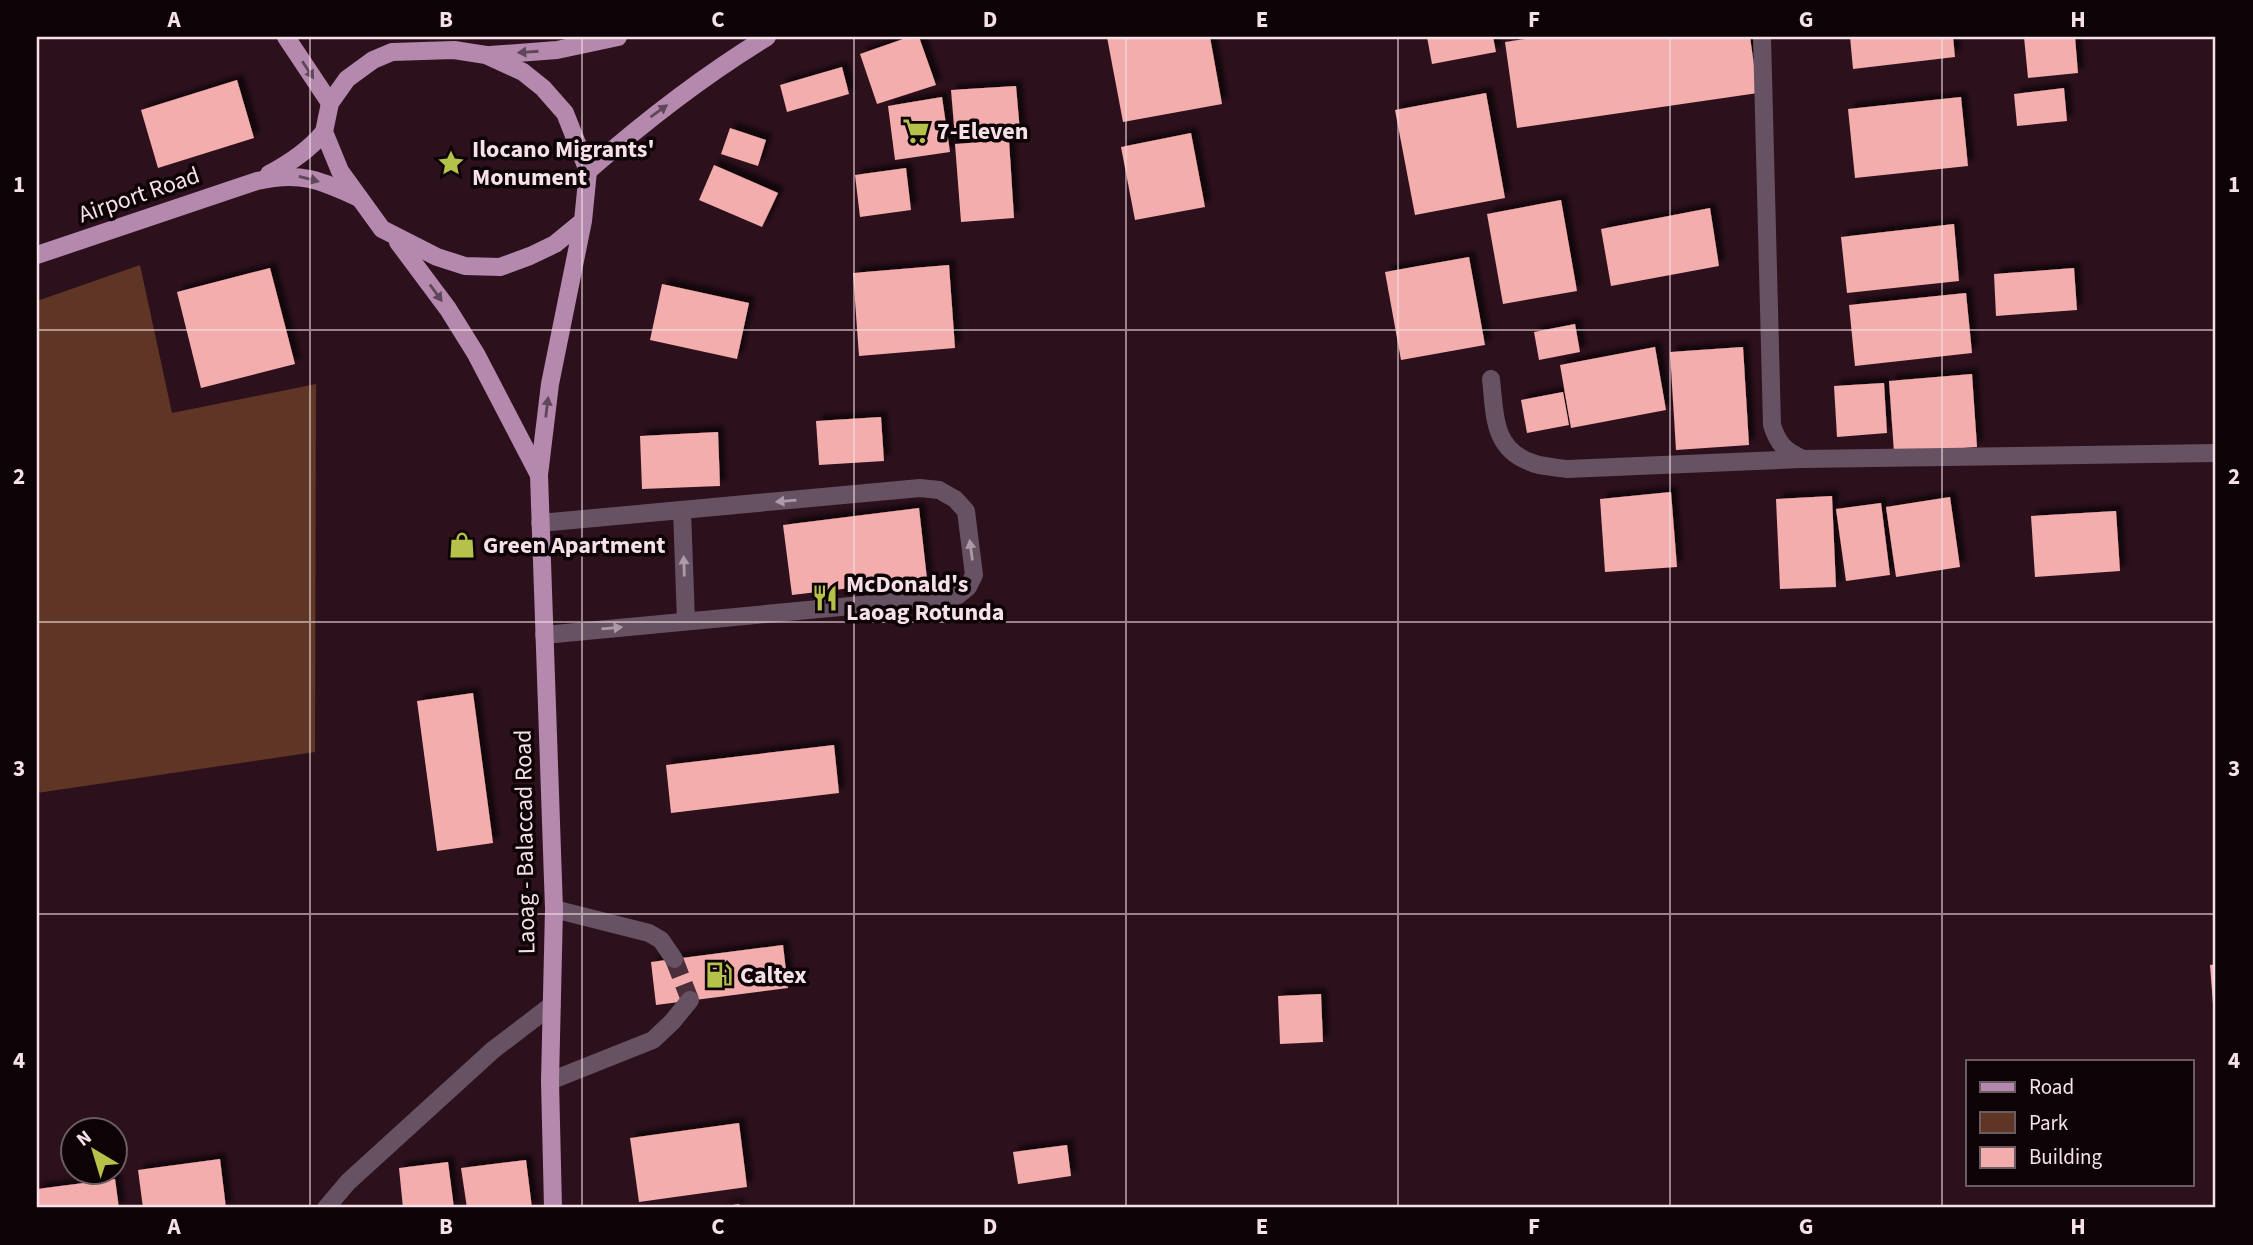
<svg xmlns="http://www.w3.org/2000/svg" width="2253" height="1245" font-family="'Source Sans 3',sans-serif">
  <defs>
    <filter id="shadow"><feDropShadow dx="6" dy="-6" stdDeviation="2" flood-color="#0009"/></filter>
  </defs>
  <rect width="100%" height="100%" fill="#2c101c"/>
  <path fill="#5f3625" d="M140,265L172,413L316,384L315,752L37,793V301Z"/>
  <g fill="#f4adad" filter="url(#shadow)">
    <path d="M909,37H919L936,85L877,104L860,54Z"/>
    <path d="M1107,37H1210L1222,104L1123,122Z"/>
    <path d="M1427,37H1493L1496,52L1432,64Z"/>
    <path d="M1539,37H1750L1758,93L1517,128L1505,42Z"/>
    <path d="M1850,37H1953L1955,57L1853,69Z"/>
    <path d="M2024,37H2075L2078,73L2028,78Z"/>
    <path d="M842,67L849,94L787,112L780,85Z"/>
    <path d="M237,80L254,138L158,168L141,110Z"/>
    <path d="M1016,86L1020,132L955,137L951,90Z"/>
    <path d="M2064,88L2067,121L2017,126L2014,94Z"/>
    <path d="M1486,93L1505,198L1415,215L1395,110Z"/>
    <path d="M942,97L950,152L895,160L888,106Z"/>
    <path d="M1961,97L1968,166L1855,178L1848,109Z"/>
    <path d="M730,128L766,140L758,166L721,154Z"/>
    <path d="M1191,133L1205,207L1135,220L1121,147Z"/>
    <path d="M1009,140L1014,218L961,222L955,144Z"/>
    <path d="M714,165L778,193L762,227L699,200Z"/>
    <path d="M906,168L911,210L860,217L855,175Z"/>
    <path d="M1561,200L1577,291L1503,304L1487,214Z"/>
    <path d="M1710,208L1719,266L1611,286L1601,229Z"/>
    <path d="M1954,224L1959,281L1847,293L1841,237Z"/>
    <path d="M1469,257L1485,345L1401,360L1385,272Z"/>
    <path d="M949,265L955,348L859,356L853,273Z"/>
    <path d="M270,268L295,364L201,388L177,292Z"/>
    <path d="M2074,268L2077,310L1996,316L1994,274Z"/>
    <path d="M662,284L749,303L737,359L650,340Z"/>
    <path d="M1966,293L1972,353L1855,366L1849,305Z"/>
    <path d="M1575,324L1580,352L1539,360L1534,332Z"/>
    <path d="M1655,347L1666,410L1571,428L1560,365Z"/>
    <path d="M1743,347L1749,445L1676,450L1670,352Z"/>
    <path d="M1972,374L1977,447L1894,453L1889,381Z"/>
    <path d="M1884,383L1887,433L1837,437L1834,386Z"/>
    <path d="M1563,392L1569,425L1527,433L1521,400Z"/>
    <path d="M881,417L884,461L819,465L816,421Z"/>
    <path d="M718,432L720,486L642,489L640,436Z"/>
    <path d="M1671,492L1677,567L1605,572L1600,499Z"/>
    <path d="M1832,496L1836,587L1780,589L1776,499Z"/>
    <path d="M1950,497L1960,567L1896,577L1886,507Z"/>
    <path d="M1881,503L1890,575L1846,581L1836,509Z"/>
    <path d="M919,508L927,579L792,595L783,525Z"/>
    <path d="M2116,511L2120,571L2035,577L2031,516Z"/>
    <path d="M473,693L493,843L437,851L417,701Z"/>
    <path d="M834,745L839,793L671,813L666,765Z"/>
    <path d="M783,945L788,988L656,1005L651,962Z"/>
    <path d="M2216,964V1017H2214L2210,965Z"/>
    <path d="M1321,994L1323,1042L1280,1044L1278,996Z"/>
    <path d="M739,1123L747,1187L639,1202L630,1138Z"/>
    <path d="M1067,1145L1071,1176L1018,1184L1013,1152Z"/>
    <path d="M220,1159L226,1208H143L138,1170Z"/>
    <path d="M526,1160L532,1208H467L461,1168Z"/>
    <path d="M448,1162L454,1208H403L399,1168Z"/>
    <path d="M115,1179L119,1208H38L37,1189Z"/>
    <path d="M739,1204L740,1208H721V1207Z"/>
  </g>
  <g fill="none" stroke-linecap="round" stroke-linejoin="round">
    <path stroke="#4a2f3b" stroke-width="18" stroke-dasharray="18 9" stroke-linecap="butt" d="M674,959L690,1000"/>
    <g stroke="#675263" stroke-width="18">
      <path d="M1762,37L1772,425C1778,444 1785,451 1803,459L2216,453"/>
      <path d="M1491,379C1495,413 1492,448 1530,462C1541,467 1555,467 1567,469L1801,459"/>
      <path d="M682,510L686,621"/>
      <path d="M540,523L920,488L939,490L955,499L966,511L974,575L968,587L957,596L544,635"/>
      <path d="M554,909L649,933L661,940L674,959"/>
      <path d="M550,1081L653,1040L672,1022L690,1000"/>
      <path d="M326,1208L348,1182L493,1050L552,1005"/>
    </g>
    <g stroke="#b489ad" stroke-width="18">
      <path d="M286,37L330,103"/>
      <path d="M490,55L557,50L618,37"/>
      <path d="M588,171C645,121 703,76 767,37"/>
      <path d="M269,174C290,163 309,150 324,132"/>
      <path d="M398,242L448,309L476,354L539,475"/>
      <path d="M37,255L257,181C300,171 320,180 359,198"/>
      <path d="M553,1208L550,1081L554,909L539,475L550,384L583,221L588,171L565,113L543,88L523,72L486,55L454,50L392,52L373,60L347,79L330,103L324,132L340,171L382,229L437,257L465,266L500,267L530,256L555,244L583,221"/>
    </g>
  </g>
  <defs><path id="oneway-solid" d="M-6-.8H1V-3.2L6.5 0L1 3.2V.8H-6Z" transform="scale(1.75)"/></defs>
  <g fill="#60465a">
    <use href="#oneway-solid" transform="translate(528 52) rotate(176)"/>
    <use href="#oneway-solid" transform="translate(308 70) rotate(57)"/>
    <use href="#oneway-solid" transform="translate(659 111) rotate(-36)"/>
    <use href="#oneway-solid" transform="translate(309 179) rotate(15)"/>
    <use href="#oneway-solid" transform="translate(436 293) rotate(54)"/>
    <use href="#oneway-solid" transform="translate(547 407) rotate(-83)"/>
  </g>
  <g fill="#ae9aa6">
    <use href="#oneway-solid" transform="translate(786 501) rotate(175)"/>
    <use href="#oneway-solid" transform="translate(971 550) rotate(-98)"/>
    <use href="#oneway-solid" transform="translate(684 566) rotate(-92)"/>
    <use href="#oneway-solid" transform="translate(612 628) rotate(-5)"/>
  </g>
  <path fill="none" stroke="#f6e1e8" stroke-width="2" stroke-opacity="0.55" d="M310,37V1208M582,37V1208M854,37V1208M1126,37V1208M1398,37V1208M1670,37V1208M1942,37V1208M37,330H2216M37,622H2216M37,914H2216"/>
  <defs>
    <g id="supermarket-bare" transform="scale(2.1)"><path d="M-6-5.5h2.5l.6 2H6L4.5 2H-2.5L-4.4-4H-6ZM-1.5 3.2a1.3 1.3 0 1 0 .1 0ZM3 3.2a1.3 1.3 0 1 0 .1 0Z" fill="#b4c24a" stroke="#0d0306" stroke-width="2.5" paint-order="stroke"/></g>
    <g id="sight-bare" transform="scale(2.1)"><path d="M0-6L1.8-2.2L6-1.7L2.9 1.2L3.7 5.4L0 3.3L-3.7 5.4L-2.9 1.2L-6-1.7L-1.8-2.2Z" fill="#b4c24a" stroke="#0d0306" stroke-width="2.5" paint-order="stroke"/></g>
    <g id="shop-bare" transform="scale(2.1)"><path d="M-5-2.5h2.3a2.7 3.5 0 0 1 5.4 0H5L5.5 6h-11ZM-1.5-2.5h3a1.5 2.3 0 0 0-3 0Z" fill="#b4c24a" stroke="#0d0306" stroke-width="2.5" paint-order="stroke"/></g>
    <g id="restaurant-bare" transform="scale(2.1)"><path d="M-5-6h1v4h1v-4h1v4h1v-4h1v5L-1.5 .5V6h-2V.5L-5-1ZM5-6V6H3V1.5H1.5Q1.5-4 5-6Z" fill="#b4c24a" stroke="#0d0306" stroke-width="2.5" paint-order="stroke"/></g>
    <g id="fuel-bare" transform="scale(2.1)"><path d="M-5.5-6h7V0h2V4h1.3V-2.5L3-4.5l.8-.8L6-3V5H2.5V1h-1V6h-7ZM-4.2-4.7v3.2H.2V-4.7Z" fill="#b4c24a" stroke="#0d0306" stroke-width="2.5" paint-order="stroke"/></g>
  </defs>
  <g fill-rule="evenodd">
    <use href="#supermarket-bare" x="916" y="131"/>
    <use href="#sight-bare" x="451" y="163"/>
    <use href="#shop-bare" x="462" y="545"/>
    <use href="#restaurant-bare" x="825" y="598"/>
    <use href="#fuel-bare" x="719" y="975"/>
  </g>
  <g text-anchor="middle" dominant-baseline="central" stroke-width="7" stroke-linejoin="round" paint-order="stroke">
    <g font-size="24" font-weight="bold" fill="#f6e1e8" stroke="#0d0306" text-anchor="start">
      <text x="937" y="131">7-Eleven</text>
      <text x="472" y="149">Ilocano Migrants'<tspan x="472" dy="28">Monument</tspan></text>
      <text x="483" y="545">Green Apartment</text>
      <text x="846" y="584">McDonald's<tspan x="846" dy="28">Laoag Rotunda</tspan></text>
      <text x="740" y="975">Caltex</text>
    </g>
    <g font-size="24" fill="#f6e1e8" stroke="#0d0306">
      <text transform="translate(139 195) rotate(-19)">Airport Road</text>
      <text transform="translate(525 842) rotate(-91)">Laoag - Balaccad Road</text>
    </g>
  </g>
  <rect width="2253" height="1245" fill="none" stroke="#0d0306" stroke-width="77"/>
  <rect x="1966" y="1060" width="228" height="126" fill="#0d0306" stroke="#6a5c60" stroke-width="2"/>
  <rect x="1980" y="1082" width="35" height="10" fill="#b489ad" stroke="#6a5c60" stroke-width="2"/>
  <text x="2029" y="1094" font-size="21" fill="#f6e1e8">Road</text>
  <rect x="1980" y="1112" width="35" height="21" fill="#5f3625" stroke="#6a5c60" stroke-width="2"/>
  <text x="2029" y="1130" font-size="21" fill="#f6e1e8">Park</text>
  <rect x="1980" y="1147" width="35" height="21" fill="#f4adad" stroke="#6a5c60" stroke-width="2"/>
  <text x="2029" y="1164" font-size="21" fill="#f6e1e8">Building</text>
  <g transform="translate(94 1151) rotate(322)"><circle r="33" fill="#0d0306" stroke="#6a5c60" stroke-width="2"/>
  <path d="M0-5L12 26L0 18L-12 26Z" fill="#b4c24a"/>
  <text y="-10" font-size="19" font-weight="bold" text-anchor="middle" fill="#f6e1e8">N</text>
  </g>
  <rect x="38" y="38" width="2176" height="1168" fill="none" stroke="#f6e1e8" stroke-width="2.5"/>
  <g font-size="23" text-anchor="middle" font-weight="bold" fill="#f6e1e8">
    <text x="174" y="27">A</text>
    <text x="446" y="27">B</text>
    <text x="718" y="27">C</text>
    <text x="990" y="27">D</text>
    <text x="1262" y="27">E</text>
    <text x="1534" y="27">F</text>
    <text x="1806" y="27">G</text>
    <text x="2078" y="27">H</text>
    <text x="19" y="192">1</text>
    <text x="2234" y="192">1</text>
    <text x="19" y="484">2</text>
    <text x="2234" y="484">2</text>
    <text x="19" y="776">3</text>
    <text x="2234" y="776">3</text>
    <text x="19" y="1068">4</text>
    <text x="2234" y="1068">4</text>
    <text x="174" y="1234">A</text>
    <text x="446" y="1234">B</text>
    <text x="718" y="1234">C</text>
    <text x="990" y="1234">D</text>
    <text x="1262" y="1234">E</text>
    <text x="1534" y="1234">F</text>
    <text x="1806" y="1234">G</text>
    <text x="2078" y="1234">H</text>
  </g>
</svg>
